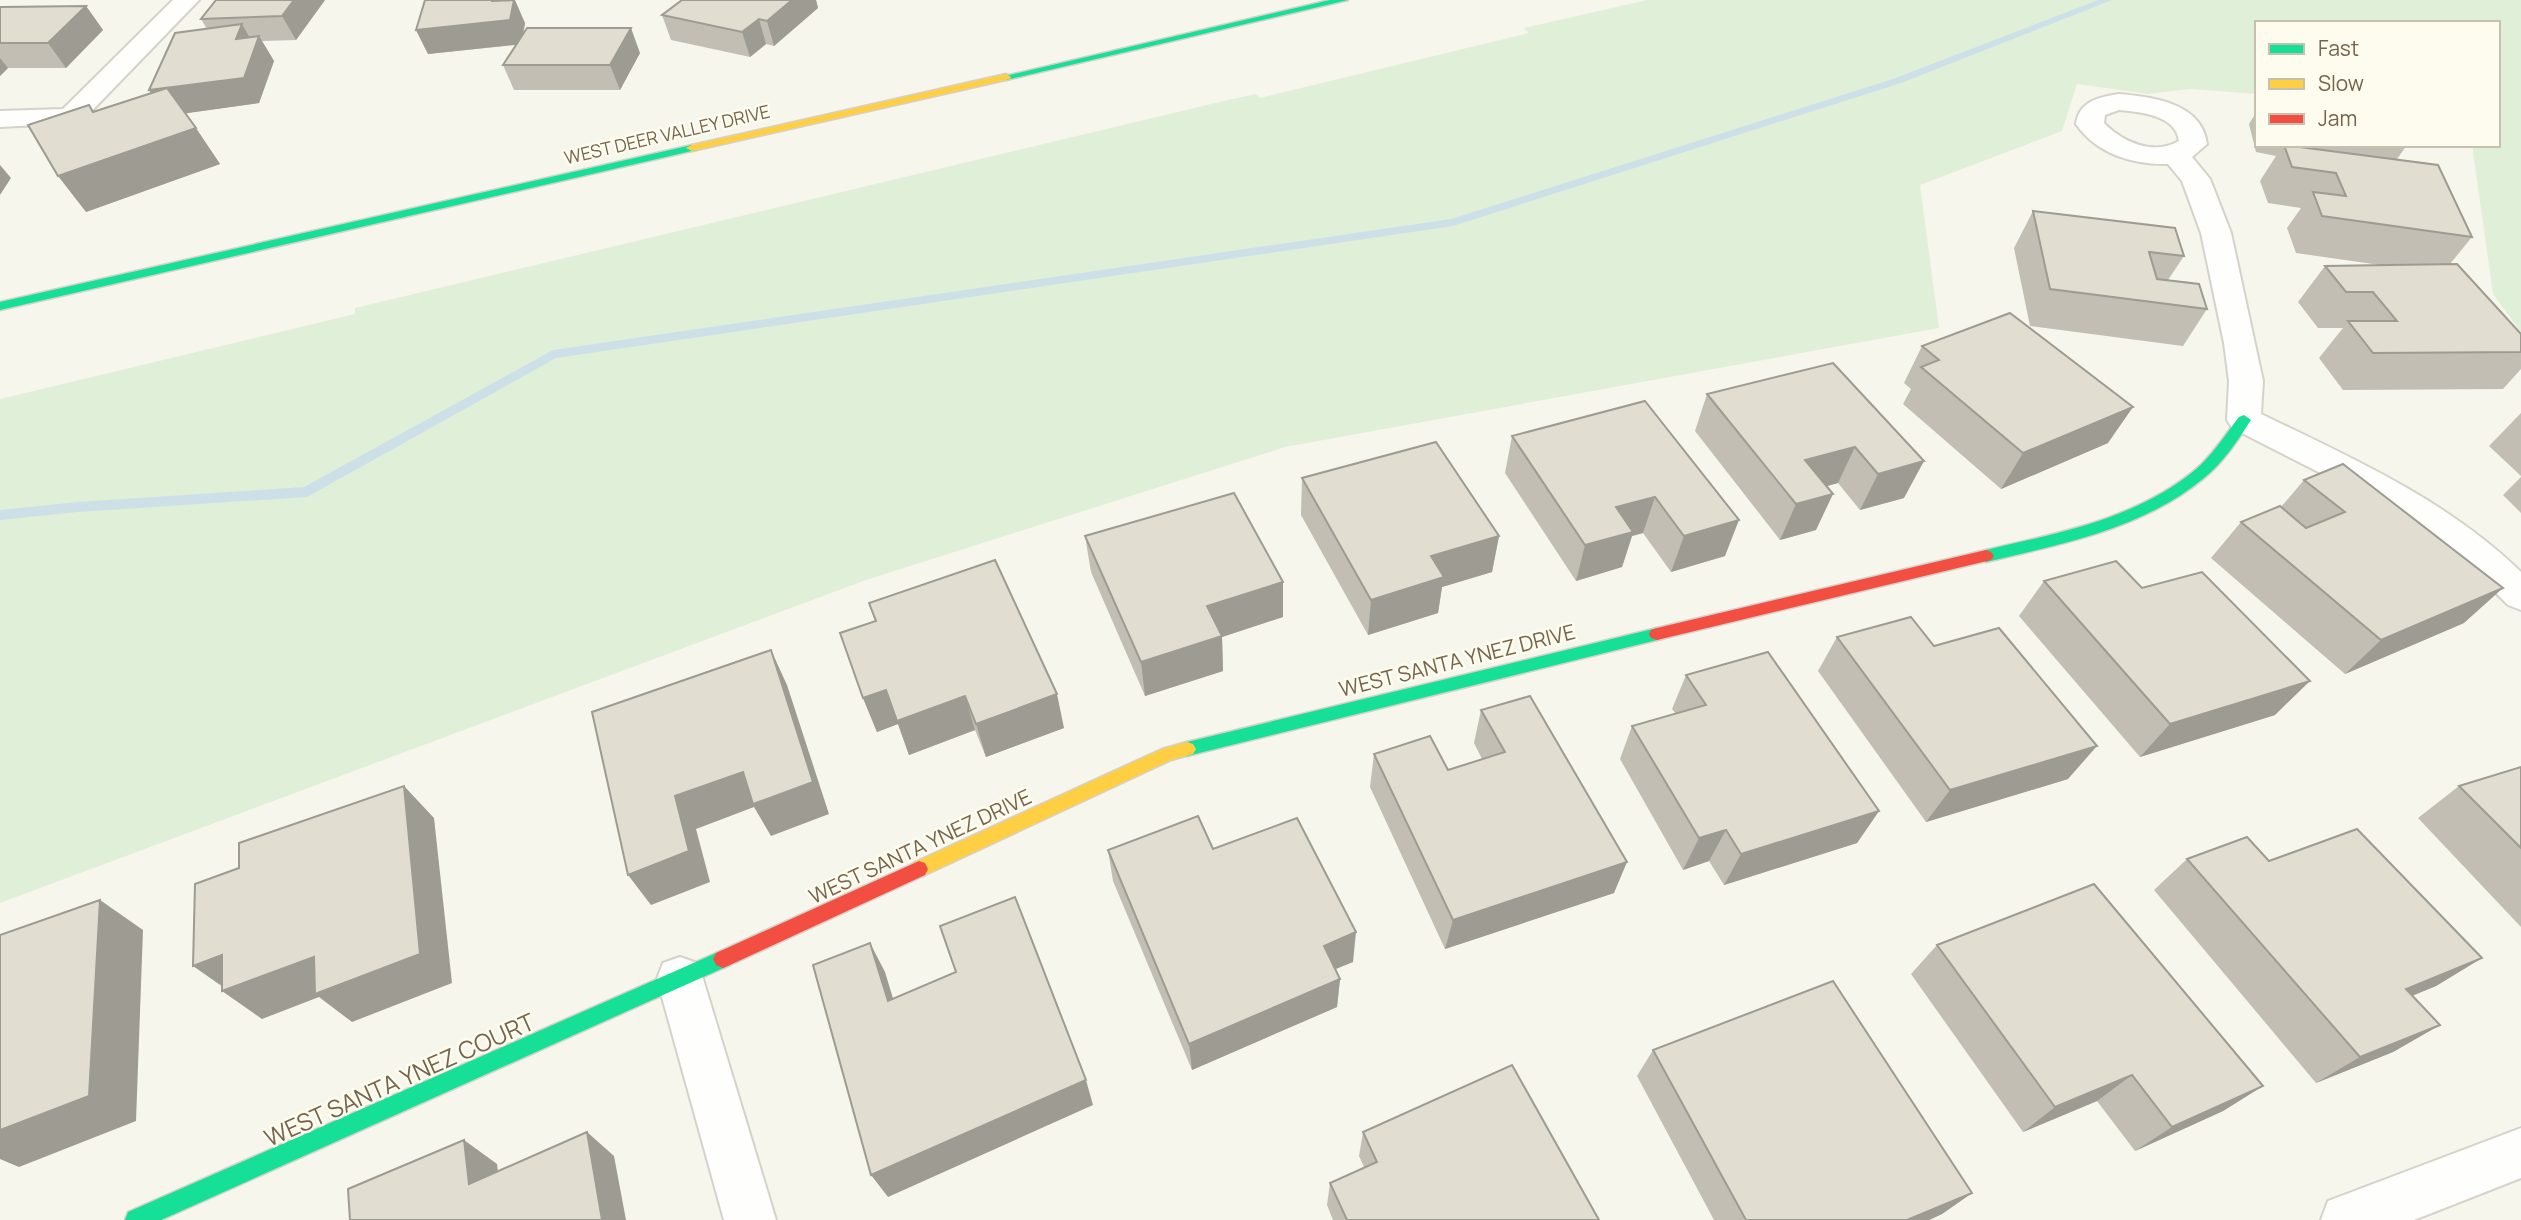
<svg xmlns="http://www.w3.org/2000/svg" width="2521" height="1220" font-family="Manrope,sans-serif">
  <rect width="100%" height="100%" fill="#f7f6ec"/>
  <path fill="#e0efd8" d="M1647,0H2521V332L2493,294L2472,145H2498V23H2257V94L2190,89L2148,94L2077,84L2062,131L1920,185L1939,328L1285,447L866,580L0,903V399L355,314V308L1228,100L1256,94L1260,98L1529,33L1524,28Z"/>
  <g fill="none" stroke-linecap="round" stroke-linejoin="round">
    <path fill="#cee0e7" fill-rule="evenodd" d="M2098,0H2112L1901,83L1453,226L556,358L307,497L78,512L0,520V510L78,502L304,487L553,350L1451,219L1893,79Z"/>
    <g stroke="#d5d2c9" stroke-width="4">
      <g id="street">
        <path d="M173,0H199L80,123L0,127V111L63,109Z"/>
        <path d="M2119,94C2153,97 2202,103 2207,144L2192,157L2210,179L2231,233L2263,381L2261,414C2352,458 2447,500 2521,572V610L2508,605L2479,576L2414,526L2342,484L2232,428L2227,420L2229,381L2224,343L2201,233L2182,181L2168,164C2133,165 2097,154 2076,124C2079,101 2099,97 2119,94ZM2119,110C2140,112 2176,115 2179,141C2154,156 2122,142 2104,123L2105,115Z"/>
        <path d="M680,957L697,963L703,979L776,1220H724L657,979L663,963Z"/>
        <path d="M2521,1128V1178L2414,1220H2321L2328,1201Z"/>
      </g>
    </g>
    <g stroke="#d5d1c8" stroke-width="3">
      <g id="fast">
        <path d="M1330,0H1348L1006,80L1001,77Z"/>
        <path d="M692,145L698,148L696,150L0,310V302Z"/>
        <path d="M2244,415L2251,420C2238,440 2223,463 2204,478C2143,529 2061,544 1986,562L1978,556L1986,550C2058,533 2136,519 2195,470C2212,456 2225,435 2239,417Z"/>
        <path d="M1657,628L1663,630L1665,634L1663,638L1657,640L1187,756L1181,754L1178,749L1181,744L1187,742Z"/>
        <path d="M723,950L730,953L733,959L730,965L161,1220H125L128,1212Z"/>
      </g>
    </g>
    <g stroke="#d5d1c8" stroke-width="3">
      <g id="slow">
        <path d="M1006,74L1011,77L1010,79L692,151L686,148L692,145Z"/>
        <path d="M1187,742L1193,744L1196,749L1193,754L1171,760L925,875L919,877L913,875L910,869L913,863L1162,749Z"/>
      </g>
    </g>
    <g stroke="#d5d1c8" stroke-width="3">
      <g id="jam">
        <path d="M1986,550L1991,552L1994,556L1991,560L1657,640L1651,638L1649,634L1651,630L1657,628Z"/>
        <path d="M919,861L925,863L928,869L925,875L730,965L723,968L716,965L713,959L716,953Z"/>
      </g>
    </g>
    <use href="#street" fill="#fefefc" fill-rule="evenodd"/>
    <use href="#fast" fill="#16e098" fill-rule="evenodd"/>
    <use href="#slow" fill="#ffcf43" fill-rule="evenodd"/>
    <use href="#jam" fill="#f24e42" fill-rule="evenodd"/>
  </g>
  <g fill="#c2beb4">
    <path d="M216,0H325L296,40L262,41L274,61L259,103L185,113L220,164L86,212L94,112L151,93L207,29L201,19Z"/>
    <path d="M682,0H816L818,8L774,46L766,44L750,57L671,40L662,15Z"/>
    <path d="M86,6L103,30L66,68H8L0,76V7Z"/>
    <path d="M525,23L523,35L640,53L620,90H514L503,65L516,45L428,54L416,30Z"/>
    <path d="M2257,111V145H2407L2397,159L2472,237L2450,264L2521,334V369L2503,389L2343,390L2319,358L2343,328H2318L2298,302L2325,266L2380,265L2296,253L2287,228L2301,208L2268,203L2260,181L2276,156L2256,152L2249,124Z"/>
    <path d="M2033,211L2184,256L2168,280L2207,309L2183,346L2030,326L2014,248Z"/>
    <path d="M1922,346L2108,443L2001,489L1903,404L1911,389L1904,383Z"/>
    <path d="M1833,363L1904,498L1860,510L1838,483L1826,486L1816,530L1780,540L1695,431L1707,394Z"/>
    <path d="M1645,401L1725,556L1671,572L1643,533L1632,536L1622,567L1576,581L1505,473L1512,436Z"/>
    <path d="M2521,413V476L2489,446Z"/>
    <path d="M2343,464L2464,623L2345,674L2211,558L2241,522L2281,507L2304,480Z"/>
    <path d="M2521,477V513L2503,495Z"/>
    <path d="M1302,478L1499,536L1492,572L1442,587L1438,613L1368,635L1301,515Z"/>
    <path d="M1085,536L1283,582V617L1222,637L1223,671L1145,696L1091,572Z"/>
    <path d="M2044,581L2142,588L2275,715L2140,757L2019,616Z"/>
    <path d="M869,603L1064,728L986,757L975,730L909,755L898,724L877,732L863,698L875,621Z"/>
    <path d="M1837,637L1934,646L2068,779L1926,822L1818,671Z"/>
    <path d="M1686,675L1879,811L1857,843L1724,885L1709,861L1683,870L1620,759L1632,726L1676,714L1672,709Z"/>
    <path d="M1481,710L1614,893L1445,949L1370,787L1374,754L1448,770L1482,759L1474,743Z"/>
    <path d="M2521,767V927L2418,818L2459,786Z"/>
    <path d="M1213,849L1353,962L1335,969L1340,979L1337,1007L1192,1070L1113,881L1108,850Z"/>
    <path d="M2187,859L2269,861L2482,958L2436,986L2412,996L2440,1025L2393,1052L2316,1083L2154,890Z"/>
    <path d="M1937,945L2263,1086L2223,1111L2135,1151L2097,1101L2023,1132L1911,974Z"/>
    <path d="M1653,1050L1972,1193L1942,1214L1929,1220H1714L1637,1076Z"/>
    <path d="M1363,1132L1599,1220H1333L1327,1205L1330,1183L1364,1167L1359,1156Z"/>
  </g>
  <g fill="#9e9b92">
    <path d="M294,0H325L296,40L282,16Z"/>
    <path d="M492,0H515L525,23L521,44L428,54L416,30Z"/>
    <path d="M792,0H816L818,8L774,46L767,21Z"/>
    <path d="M86,6L103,30L66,68L48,43Z"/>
    <path d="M759,19L766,44L750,57L742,32Z"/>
    <path d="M242,24L255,47L259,36L274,61L259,103L167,116L149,90L236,39Z"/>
    <path d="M631,28L640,53L620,90L610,65Z"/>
    <path d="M0,58L8,68L0,76Z"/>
    <path d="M196,128L220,164L86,212L58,176Z"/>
    <path d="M0,165L11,178L0,195Z"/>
    <path d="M2133,407L2108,443L2001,489L2023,453Z"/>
    <path d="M1855,447L1838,483L1789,497L1805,460Z"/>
    <path d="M1924,461L1904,498L1860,510L1878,474Z"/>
    <path d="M1833,494L1816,530L1780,540L1796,504Z"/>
    <path d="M1655,497L1643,533L1632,536L1622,567L1576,581L1585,545L1616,507Z"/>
    <path d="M1739,520L1725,556L1671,572L1684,536Z"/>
    <path d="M1499,536L1492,572L1442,587L1438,613L1368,635L1371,600L1431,556Z"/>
    <path d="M1283,582V617L1222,637L1223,671L1145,696L1141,662L1207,606Z"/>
    <path d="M2503,588L2464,623L2345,674L2381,640Z"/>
    <path d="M771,650L787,685L829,814L771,836L754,807L696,829L710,882L651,905L628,875L675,796L743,772Z"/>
    <path d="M2310,681L2275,715L2140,757L2170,724Z"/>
    <path d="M886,690L965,696L975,730L909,755L898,724L877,732L863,698Z"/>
    <path d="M1057,694L1064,728L986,757L976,724Z"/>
    <path d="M2097,746L2068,779L1926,822L1950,790Z"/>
    <path d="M404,786L434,818L452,983L352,1022L319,997L262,1019L222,991L226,989L193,966Z"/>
    <path d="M1879,811L1857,843L1724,885L1741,854Z"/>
    <path d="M1726,830L1709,861L1683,870L1699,838Z"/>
    <path d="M1627,862L1614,893L1445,949L1453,920Z"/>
    <path d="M100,900L143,930L136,1121L19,1167L0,1159V1114Z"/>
    <path d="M1356,932L1353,962L1321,975L1324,946Z"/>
    <path d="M870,943L885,972L902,1028L888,1001Z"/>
    <path d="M2482,958L2436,986L2362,1016L2406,989Z"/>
    <path d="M1340,979L1337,1007L1192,1070L1189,1044Z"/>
    <path d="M2440,1025L2393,1052L2316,1083L2360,1057Z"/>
    <path d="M2132,1075L2097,1101L2023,1132L2055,1107Z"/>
    <path d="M1086,1080L1093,1105L888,1197L871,1175Z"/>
    <path d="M2263,1086L2223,1111L2135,1151L2172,1127Z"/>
    <path d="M587,1132L614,1156L626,1220H602Z"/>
    <path d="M464,1140L497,1164L502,1206L469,1184Z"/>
    <path d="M1972,1193L1942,1214L1929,1220H1907Z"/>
  </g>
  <g fill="#e2ddd1" stroke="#9e9b92" stroke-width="2">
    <path d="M216,0H294L282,16L201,19Z"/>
    <path d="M425,0H492V1L514,0L510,20L416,30Z"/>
    <path d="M682,0H792L767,21L759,19L742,32L662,15Z"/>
    <path d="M86,6L48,43H0V7Z"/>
    <path d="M242,24L236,39L259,36L244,78L149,90L175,33Z"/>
    <path d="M527,28H631L610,65H503Z"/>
    <path d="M167,88L196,128L58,176L28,125L89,105L93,112Z"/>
    <path d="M2284,145L2438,165L2472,237L2322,216L2313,192L2346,196L2336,173L2292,167Z"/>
    <path d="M2033,211L2175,228L2184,256L2149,252L2157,279L2199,284L2207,309L2050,289Z"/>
    <path d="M2457,264L2521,334V352L2373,353L2348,321H2397L2373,292H2346L2325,266Z"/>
    <path d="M2010,313L2133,407L2023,453L1921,367L1939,360L1922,346Z"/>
    <path d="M1833,363L1924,461L1878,474L1855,447L1805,460L1833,494L1796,504L1707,394Z"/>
    <path d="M1645,401L1739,520L1684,536L1655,497L1616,507L1633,532L1585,545L1512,436Z"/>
    <path d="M1436,442L1499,536L1431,556L1444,577L1371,600L1302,478Z"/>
    <path d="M2343,464L2503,588L2381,640L2241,522L2280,506L2306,528L2345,512L2304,480Z"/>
    <path d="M1234,493L1283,582L1207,606L1222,636L1141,662L1085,536Z"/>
    <path d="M995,560L1057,694L976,724L965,696L897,721L886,690L863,698L840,633L876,621L869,603Z"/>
    <path d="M2116,561L2142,588L2202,572L2310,681L2170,724L2044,581Z"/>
    <path d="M1911,617L1934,646L1999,628L2097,746L1950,790L1837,637Z"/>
    <path d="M771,650L813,782L753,804L743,772L675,796L689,851L628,875L592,712Z"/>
    <path d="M1768,652L1879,811L1741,854L1726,830L1699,838L1632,726L1706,705L1686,675Z"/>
    <path d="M1530,696L1627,862L1453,920L1374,754L1430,736L1448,770L1505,752L1481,710Z"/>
    <path d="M2521,767V848L2459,786Z"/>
    <path d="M404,786L420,954L315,994L314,957L222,991V955L193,966L195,884L239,868V843Z"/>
    <path d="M1198,816L1213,849L1297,818L1356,932L1324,946L1340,979L1189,1044L1108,850Z"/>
    <path d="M2357,829L2482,958L2406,989L2440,1025L2360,1057L2187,859L2247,837L2269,861Z"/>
    <path d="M2094,884L2263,1086L2172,1127L2132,1075L2055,1107L1937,945Z"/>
    <path d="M1015,897L1086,1080L871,1175L813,965L870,943L888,1001L956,972L940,926Z"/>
    <path d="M100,900L89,1096L0,1130V935Z"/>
    <path d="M1833,981L1972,1193L1907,1220H1746L1653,1050Z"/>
    <path d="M1512,1065L1599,1220H1347L1330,1183L1377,1162L1363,1132Z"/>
    <path d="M587,1132L602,1220H350L348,1189L464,1140L469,1184Z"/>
  </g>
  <g text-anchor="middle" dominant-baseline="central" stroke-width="5" stroke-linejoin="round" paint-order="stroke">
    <g font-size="18" fill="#76654d" stroke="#fefcef">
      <text transform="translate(667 134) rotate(-13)">WEST DEER VALLEY DRIVE</text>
    </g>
    <g font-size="21" fill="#76654d" stroke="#fefcef">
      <text transform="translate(1457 660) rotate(-14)">WEST SANTA YNEZ DRIVE</text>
      <text transform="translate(920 846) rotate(-25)">WEST SANTA YNEZ DRIVE</text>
    </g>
    <g font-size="24" fill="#76654d" stroke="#fefcef">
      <text transform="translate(399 1079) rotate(-24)">WEST SANTA YNEZ COURT</text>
    </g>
  </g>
  <rect x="2255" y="21" width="245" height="126" fill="#fefcef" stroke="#c8c0ae" stroke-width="2"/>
  <rect x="2269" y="44" width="35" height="10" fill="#16e098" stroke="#c8c0ae" stroke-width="2"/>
  <text x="2318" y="56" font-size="21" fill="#76654d">Fast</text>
  <rect x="2269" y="79" width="35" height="10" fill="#ffcf43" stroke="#c8c0ae" stroke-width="2"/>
  <text x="2318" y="91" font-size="21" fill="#76654d">Slow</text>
  <rect x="2269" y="114" width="35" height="10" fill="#f24e42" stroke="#c8c0ae" stroke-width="2"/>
  <text x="2318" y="126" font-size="21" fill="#76654d">Jam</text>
</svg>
